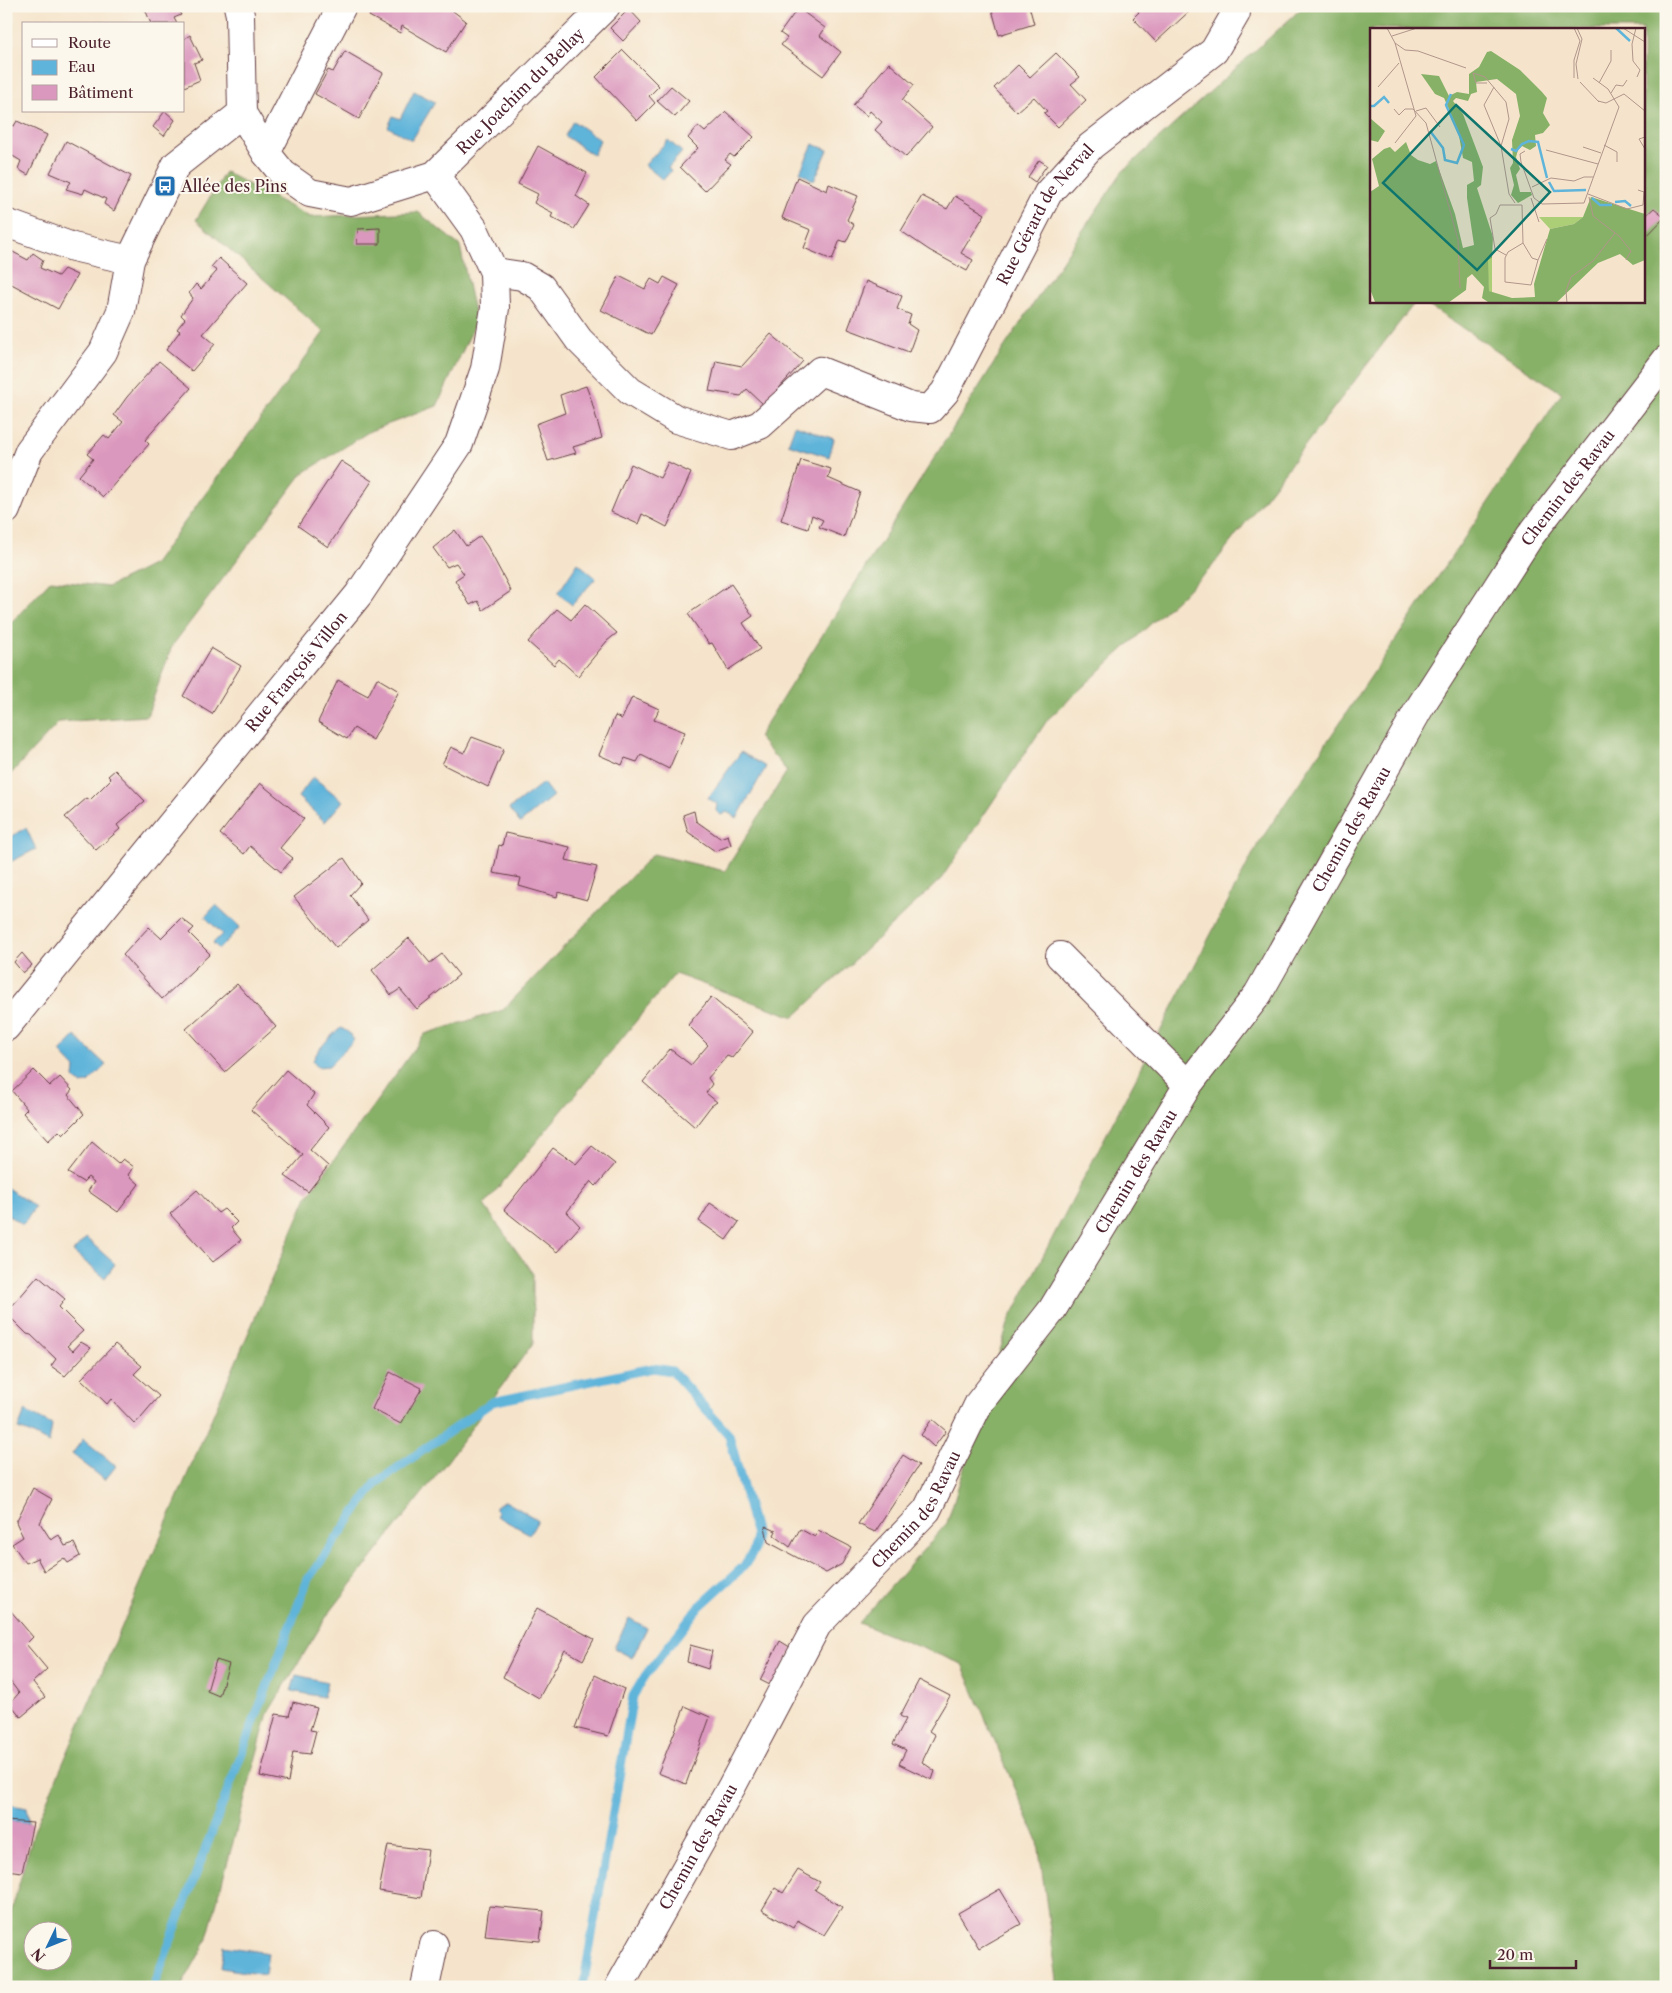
<svg xmlns="http://www.w3.org/2000/svg" width="1672" height="1993" font-family="'Libre Caslon Text',serif">
  <rect width="100%" height="100%" fill="#fbf7ec"/>
  <filter id="ink" filterUnits="userSpaceOnUse"><feTurbulence type="fractalNoise" baseFrequency=".02" numOctaves="2"/><feDisplacementMap in="SourceGraphic" scale="10" xChannelSelector="R" yChannelSelector="G"/><feConvolveMatrix kernelMatrix="1 2 1 2 8 2 1 2 1" color-interpolation-filters="sRGB"/></filter>
  <filter id="wash" filterUnits="userSpaceOnUse"><feTurbulence type="fractalNoise" baseFrequency=".0096" numOctaves="4" result="noise"/><feDisplacementMap in="SourceGraphic" scale="20" xChannelSelector="R" yChannelSelector="G"/><feGaussianBlur stdDeviation="1.12" result="paint"/><feColorMatrix in="noise" values="0 0 0 0 0 0 0 0 0 0 0 0 0 0 0 0 0 1.4 0 .05"/><feComposite in="paint" operator="in"/></filter>
  <g filter="url(#wash)">
    <rect width="100%" height="100%" fill="#f5e4cb"/>
    <g fill="#88b168" stroke="#69684a" fill-rule="evenodd">
      <path d="M1304,6H1666V1987H1053L1057,1980L1038,1842L962,1664L859,1623L947,1523L1009,1321L1258,844L1562,393L1421,301H1643V29H1371V301H1416L1210,569L1048,719L941,879L794,1017L675,974L484,1205L533,1274V1343L449,1459L327,1616L268,1713L206,1942L181,1987H6V1930L35,1828L307,1197L425,1034L503,1010L653,854L725,871L787,771L758,737L1003,349L1122,172ZM32,1930H62V1960H32Z"/>
      <path d="M225,172L310,217L418,212L460,246L476,322L437,406L370,431L302,474L172,646L147,716L59,722L6,779V628L51,580L108,587L154,564L324,332L196,220Z"/>
    </g>
    <g fill="#5eb4da" stroke="#546a82">
      <path d="M414,91L435,102L412,140L388,127L393,116L400,119Z"/>
      <path d="M573,121L600,140L593,155L565,136Z"/>
      <path d="M668,140L682,152L668,168L671,171L663,180L645,165Z"/>
      <path d="M813,144L828,150L814,181L800,172Z"/>
      <path d="M795,425L834,439L829,457L788,444Z"/>
      <path d="M578,563L596,578L572,605L558,593Z"/>
      <path d="M741,752L766,767L737,818L727,812L721,815L716,811L717,804L708,798Z"/>
      <path d="M313,777L343,801L325,822L298,797Z"/>
      <path d="M543,783L553,796L520,823L509,809Z"/>
      <path d="M26,828L36,849L6,864V839Z"/>
      <path d="M216,905L240,927L219,949L213,943L222,934L205,917Z"/>
      <path d="M341,1028L348,1032L354,1040L329,1066L317,1067L313,1061C315,1052 332,1034 341,1028Z"/>
      <path d="M75,1036L106,1065L88,1083L80,1084L74,1078L75,1068L60,1052Z"/>
      <path d="M6,1187L35,1207L23,1225L6,1214Z"/>
      <path d="M86,1238L115,1264L105,1278L73,1252Z"/>
      <path d="M25,1411L52,1425L49,1443C38,1438 30,1432 18,1429Z"/>
      <path d="M83,1439L116,1466L105,1480L72,1454Z"/>
      <path d="M505,1501L538,1520L530,1534L496,1516L498,1513L495,1509V1506Z"/>
      <path d="M629,1618L647,1628L632,1658L614,1648Z"/>
      <path d="M296,1675L327,1682L323,1697L291,1691Z"/>
      <path d="M6,1804L27,1808L29,1823L6,1821Z"/>
      <path d="M224,1946L268,1953L265,1975L221,1968Z"/>
    </g>
    <g fill="none" stroke-linecap="round" stroke-linejoin="round">
      <path stroke="#5eb4da" stroke-width="9" d="M153,1987L308,1579L376,1483L492,1402L653,1368L672,1371L729,1435L756,1535L754,1550L744,1566L699,1607L645,1676L633,1696L583,1987"/>
    </g>
    <g id="blocks">
      <g fill="#db98be">
        <path d="M144,6H177L181,15L174,18L177,24H151Z"/>
        <path d="M375,6H456L453,11L466,21L446,52L402,26L400,33L369,16Z"/>
        <path d="M991,6H1029L1034,24L999,35Z"/>
        <path d="M1134,6H1195L1156,42L1133,18L1139,12Z"/>
        <path d="M798,8L825,28L820,36L841,52L823,76L781,45L787,38L780,33Z"/>
        <path d="M629,9L641,22L623,41L610,28Z"/>
        <path d="M190,35L202,60L194,63L200,80L184,87V39Z"/>
        <path d="M623,50L659,86L649,96L655,103L637,121L596,77Z"/>
        <path d="M345,51L383,73L359,119L315,94L328,70L333,72Z"/>
        <path d="M1056,53L1080,77L1071,84L1086,100L1058,127L1044,113L1047,111L1034,97L1017,112L994,88L1018,65L1030,77Z"/>
        <path d="M889,63L914,85L902,100L932,127L906,157L875,130L882,122L870,111L867,116L853,105Z"/>
        <path d="M671,86L689,101L675,117L657,101Z"/>
        <path d="M165,111L175,120L164,136L153,127Z"/>
        <path d="M726,112L754,137L734,157L730,154L725,160L731,164L705,191L680,167L698,148L688,138L698,126L705,132Z"/>
        <path d="M17,121L47,135L28,175L18,169L21,161L6,152V122L14,126Z"/>
        <path d="M66,141L131,176L114,211L104,204L106,199L85,189L83,194L66,189L71,182L50,173Z"/>
        <path d="M538,146L587,173L576,196L589,205L574,229L551,217L553,213L534,203L538,194L518,184Z"/>
        <path d="M1039,160L1047,165L1035,182L1028,177Z"/>
        <path d="M797,177L827,191L829,184L858,196L847,220L854,225L846,242L840,240L832,260L804,248L811,230L782,218Z"/>
        <path d="M922,196L947,209L955,196L985,214L961,253L973,260L967,271L929,250L901,231Z"/>
        <path d="M1654,208L1665,217L1643,240V218Z"/>
        <path d="M380,228V244H357L358,229Z"/>
        <path d="M11,251L28,260L33,253L43,260L40,268L58,276L64,269L77,275L58,309L6,281V256Z"/>
        <path d="M219,258L247,283L203,334L215,344L192,371L166,350L180,331L177,329L185,319L181,315L193,298L189,293L196,284L201,289L217,271L211,267Z"/>
        <path d="M619,276L645,289L651,279L660,284L664,277L679,285L651,335L601,310Z"/>
        <path d="M866,281L902,296L897,309L911,315L908,324L917,330L909,352L848,329Z"/>
        <path d="M771,334L803,361L764,405L747,389L741,396L709,391L716,361L742,366Z"/>
        <path d="M159,361L191,388L145,440L149,444L103,497L79,476L93,459L87,454L104,435L109,439L123,422L114,415L127,397Z"/>
        <path d="M586,386L591,399L602,438L573,447L576,453L548,461L536,424L565,413L560,395Z"/>
        <path d="M801,460L831,469L828,478L860,492L844,537L819,527L823,520L812,515L808,529L781,520Z"/>
        <path d="M341,461L372,481L328,547L298,526Z"/>
        <path d="M668,462L691,473L667,527L642,514L638,524L611,512L631,464L660,478Z"/>
        <path d="M455,530L466,546L480,536L487,546L511,591L483,610L478,601L470,605L455,580L464,574L456,563L447,567L433,548Z"/>
        <path d="M731,584L753,616L743,623L760,649L728,670L712,643L709,644L688,614Z"/>
        <path d="M585,604L617,633L607,641L578,676L559,659L554,665L528,642L557,609L571,620Z"/>
        <path d="M211,648L241,666L212,714L183,696Z"/>
        <path d="M377,678L399,691L373,740L354,728L347,739L318,722L338,680L368,696Z"/>
        <path d="M632,697L659,709L654,720L685,732L669,769L641,755L637,762L625,758L622,765L599,755L615,716L622,719Z"/>
        <path d="M472,737L504,749L488,787L442,764L451,747L464,753Z"/>
        <path d="M115,770L145,801L117,825L120,829L96,850L65,817L87,798L90,800L111,779L108,776Z"/>
        <path d="M260,783L304,819L280,848L293,858L281,872L250,846L244,854L220,834Z"/>
        <path d="M694,811L696,821L720,838L728,835L731,845L715,851L688,832L683,815Z"/>
        <path d="M505,833L570,847L566,860L597,867L587,900L558,892L557,897L519,886L521,878L493,873L499,845L502,846Z"/>
        <path d="M344,858L361,883L350,895L368,920L336,948L294,897Z"/>
        <path d="M181,918L194,928L189,933L210,954L162,999L123,955L149,927L161,938Z"/>
        <path d="M409,938L430,963L442,954L459,975L417,1009L400,989L391,995L372,970Z"/>
        <path d="M22,953L32,965L23,973L14,962Z"/>
        <path d="M237,984L276,1027L225,1072L186,1029Z"/>
        <path d="M711,997L753,1032L732,1058L727,1056L708,1078L712,1084L706,1093L717,1102L711,1106L695,1127L643,1082L670,1049L691,1065L708,1045L688,1025Z"/>
        <path d="M34,1070L50,1086L60,1077L72,1090L68,1095L84,1114L63,1135L59,1131L48,1141L23,1113L27,1109L12,1091Z"/>
        <path d="M286,1070L314,1094L307,1105L329,1127L310,1150L328,1166L308,1192L285,1176L303,1155L251,1110Z"/>
        <path d="M92,1142L118,1164L123,1159L134,1167L129,1175L139,1184L118,1212L88,1191L94,1182L88,1177L83,1182L68,1173Z"/>
        <path d="M592,1146L615,1164L596,1186L591,1181L567,1212L580,1226L557,1252L504,1210L553,1148L576,1164Z"/>
        <path d="M197,1190L218,1213L224,1209L237,1222L231,1228L241,1240L213,1262L170,1214Z"/>
        <path d="M710,1203L739,1222L726,1240L699,1221Z"/>
        <path d="M38,1276L65,1299L59,1307L83,1331L67,1346L73,1351L81,1342L91,1348L65,1376L51,1366L56,1359L31,1335L27,1334L6,1313Z"/>
        <path d="M115,1344L142,1366L134,1374L159,1396L135,1424L111,1399L107,1404L81,1379Z"/>
        <path d="M390,1372L422,1388L401,1424L372,1409Z"/>
        <path d="M932,1419L946,1431L934,1447L921,1435Z"/>
        <path d="M903,1455L919,1465L875,1532L858,1524Z"/>
        <path d="M33,1488L52,1499L40,1523L51,1540L59,1535L65,1546L74,1543L80,1556L68,1563L64,1558L44,1571L37,1558L26,1563L12,1544L23,1537L16,1522Z"/>
        <path d="M765,1526L776,1531L774,1535L790,1547L800,1529L815,1537L818,1530L851,1547L842,1564L826,1573L768,1542Z"/>
        <path d="M537,1608L594,1639L583,1660L565,1650L539,1698L503,1677Z"/>
        <path d="M10,1610L33,1637L26,1644L47,1669L33,1682L45,1697L21,1717L10,1703L19,1693L6,1676V1613Z"/>
        <path d="M780,1641L793,1649L774,1687L760,1680Z"/>
        <path d="M690,1645L712,1651L708,1669L687,1662Z"/>
        <path d="M216,1660L229,1664L219,1696L207,1691Z"/>
        <path d="M595,1675L624,1689L608,1736L575,1728Z"/>
        <path d="M919,1680L950,1696L929,1731L935,1735L922,1762L935,1771L932,1780L899,1764L906,1750L893,1744L906,1719L900,1716Z"/>
        <path d="M293,1702L317,1708L310,1730L316,1731L310,1754L293,1752L288,1782L260,1776L276,1714L289,1716Z"/>
        <path d="M685,1706L710,1717L686,1784L658,1773Z"/>
        <path d="M6,1821L33,1823L22,1872L6,1870Z"/>
        <path d="M388,1845L428,1850L421,1898L379,1891Z"/>
        <path d="M798,1870L820,1882L815,1890L842,1907L824,1935L797,1920L793,1928L762,1910L775,1888L783,1893Z"/>
        <path d="M1000,1889L1021,1924L979,1948L958,1913Z"/>
        <path d="M489,1906L544,1911L540,1941L485,1936Z"/>
      </g>
    </g>
  </g>
  <g filter="url(#ink)">
    <use href="#blocks" fill-opacity="0" stroke="#643d43" stroke-width="1"/>
    <g fill="none" stroke-linecap="round" stroke-linejoin="round">
      <g stroke="#643d43" stroke-width="30">
        <g id="minor">
          <path d="M238,6L240,15L242,113"/>
          <path id="s1" d="M242,113L266,153L283,174L310,193L351,201L435,175L606,6"/>
          <path d="M266,153L342,6"/>
          <path d="M6,223L73,247L130,260"/>
          <path id="s2" d="M494,272L522,276L541,287L579,340L630,391L676,419L732,436L760,425L820,371L911,407L930,409L945,392L1048,193L1091,146L1214,51L1236,13L1235,6"/>
          <path d="M6,510L29,451L103,352L121,311L130,260L176,165L242,113"/>
          <path d="M1060,956L1188,1085"/>
          <path id="s3" d="M6,1027L359,594L459,444L485,369L495,308L494,272L474,229L435,175"/>
          <path d="M425,1987L434,1945"/>
          <path id="s4" d="M619,1987L732,1786L817,1625L927,1510L979,1403L1052,1310L1188,1085L1258,994L1420,707L1530,536L1666,360"/>
        </g>
      </g>
      <use href="#minor" stroke="#fff" stroke-width="28"/>
    </g>
  </g>
  <defs>
    <g id="bus-square" transform="scale(1.125)"><rect x="-9" y="-9" width="18" height="18" rx="4" fill="#1f6fb2" stroke="#fbf7ec"/><path d="M-5-6H5V4H4V6H2V4H-2V6H-4V4H-5ZM-3.5-4V0h7V-4ZM-3.5 1.2v1.5H-2V1.2ZM2 1.2v1.5H3.5V1.2Z" fill="#fff"/></g>
  </defs>
  <g fill-rule="evenodd">
    <use href="#bus-square" x="165" y="186"/>
  </g>
  <g text-anchor="middle" dominant-baseline="central" stroke-width="4" stroke-linejoin="round" paint-order="stroke">
    <g font-size="16" fill="#4a1f2b" stroke="#fbf7ec">
      <text stroke="none"><textPath href="#s1" startOffset="356">Rue Joachim du Bellay</textPath></text>
      <text stroke="none"><textPath href="#s2" startOffset="755">Rue Gérard de Nerval</textPath></text>
      <text stroke="none"><textPath href="#s4" startOffset="1781">Chemin des Ravau</textPath></text>
      <text stroke="none"><textPath href="#s3" startOffset="459">Rue François Villon</textPath></text>
      <text stroke="none"><textPath href="#s4" startOffset="1376">Chemin des Ravau</textPath></text>
      <text stroke="none"><textPath href="#s4" startOffset="971">Chemin des Ravau</textPath></text>
      <text stroke="none"><textPath href="#s4" startOffset="566">Chemin des Ravau</textPath></text>
      <text stroke="none"><textPath href="#s4" startOffset="161">Chemin des Ravau</textPath></text>
    </g>
    <g font-size="16" fill="#4a1f2b" stroke="#fbf7ec" text-anchor="start">
      <text x="181" y="186">Allée des Pins</text>
    </g>
  </g>
  <g transform="translate(1370 28)">
    <rect width="275" height="275" fill="#f5e4cb"/>
    <path d="M169,189H213L204,196L180,201ZM122,230V265L119,263L118,250V231Z" fill="#abce77"/>
    <path d="M121,23L150,42L172,64L177,70L173,85L180,97L173,105L165,107L166,118L160,122L152,118L148,122L146,129L150,141L146,147L150,164H161L162,167L148,175L141,167L144,157L140,140L143,135L142,112L150,88L146,66L127,51L106,54L107,64L101,66L98,73L86,70L83,73L93,86L113,139L111,157L107,160L123,209L122,230L118,232L119,263L142,270L165,269L164,256L180,201L204,196L213,189L221,169L275,186V232L263,237L250,226L228,235L186,275L118,274L112,270L114,259L102,246L97,250L96,262L78,275L5,274L0,261V164L9,158L2,131L14,121L20,119L25,124L36,114L41,127L48,132L60,136L66,133L85,186L93,220L104,217L97,170V157L104,153L102,134L93,130L88,102L74,70L65,66L51,46L69,48L79,68L87,64L99,66V46L109,39L117,24ZM0,90L15,103L8,114L0,112Z" fill="#88b168"/>
    <path fill="none" stroke="#5eb4da" stroke-width="2.5" d="M246,0L260,13M0,78H4L14,69L19,75M60,103L73,120L75,132L87,135L94,117L76,77L81,66M141,121L146,123L152,116L159,113L168,114L177,150M179,154L184,163L216,162M222,170L230,177H242M245,174L255,173L261,178"/>
    <path fill="none" stroke="#b1958b" stroke-width="1" d="M17,0L25,15L46,88L25,115M204,0L210,13L204,32V50M207,0L212,11L206,36L208,51M253,0L275,14M266,0L262,16L263,33L270,42L267,49M22,8L47,0M25,15L35,22L48,23L96,40M210,54L229,74M117,55H106L103,45L115,49L136,74L139,91L131,118L139,166L145,175M229,55L241,33V22M8,59L29,35M124,59L114,77L131,118M241,65L246,57L253,58L257,52M228,73L236,75L254,66L275,83M24,81L29,87L35,81H43L56,95L88,212L90,260M46,83L56,80L70,99M275,109L269,111L275,121M234,117L247,124V134M213,119L231,125M176,122L228,136M155,123L150,126L151,134L164,170M162,159L181,150L204,153L214,149H223M218,166L257,181L273,177L274,164L268,162M219,169L223,188L249,208L261,223L256,232M161,170L169,194M164,170L172,176L214,175L249,79L238,61L223,50M152,177L153,215L162,230L168,232M153,215L138,224L135,230V254L161,257L168,232M136,227L125,221L120,190L126,186L130,177H152M168,232L177,211M197,275L196,263L201,249L223,233L245,205"/>
    <path fill="#0f766e" fill-opacity="0.15" stroke="#0f766e" stroke-width="2.5" d="M86,77L180,164L107,242L13,155Z"/>
    <rect width="275" height="275" fill="none" stroke="#4a1f2b" stroke-width="2.5"/>
  </g>
  <rect width="1672" height="1993" fill="none" stroke="#fbf7ec" stroke-width="25"/>
  <rect x="22" y="22" width="162" height="90" fill="#fbf7ec" stroke="#b4a19f"/>
  <rect x="32" y="39" width="25" height="8" fill="#ffffff" stroke="#b4a19f"/>
  <text x="68" y="48" font-size="15" fill="#4a1f2b">Route</text>
  <rect x="32" y="60" width="25" height="15" fill="#5eb4da" stroke="#b4a19f"/>
  <text x="68" y="72" font-size="15" fill="#4a1f2b">Eau</text>
  <rect x="32" y="85" width="25" height="15" fill="#db98be" stroke="#b4a19f"/>
  <text x="68" y="98" font-size="15" fill="#4a1f2b">Bâtiment</text>
  <g transform="translate(48 1946) rotate(227)"><circle r="24" fill="#fbf7ec" stroke="#b4a19f"/>
  <path d="M0-4L9 19L0 12L-9 19Z" fill="#1f6fb2"/>
  <text y="-8" font-size="14" font-weight="bold" text-anchor="middle" fill="#4a1f2b">N</text>
  </g>
  <path d="M1490 1960v8h86v-8" fill="none" stroke="#4a1f2b" stroke-width="2.5"/>
  <text x="1497" y="1960" font-size="15" fill="#4a1f2b" stroke="#fbf7ec" stroke-width="4" paint-order="stroke">20 m</text>
</svg>
